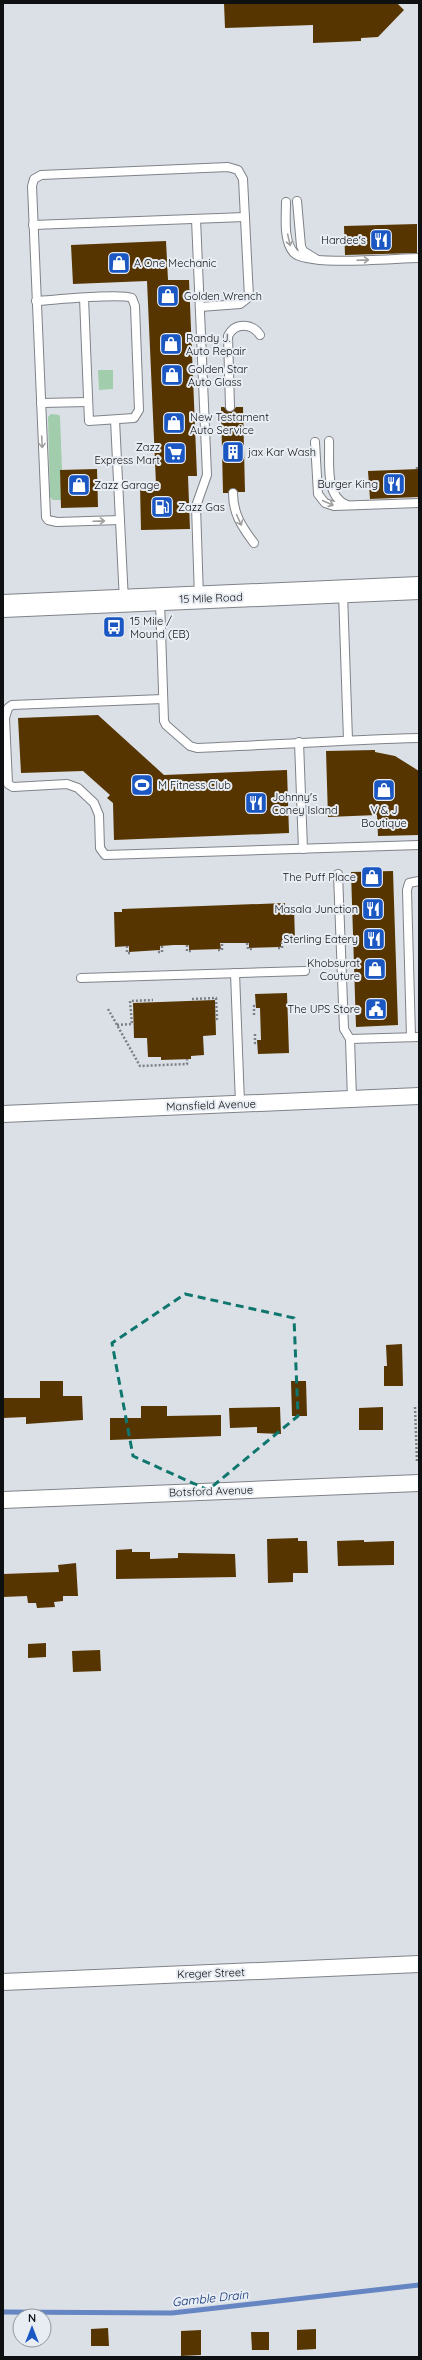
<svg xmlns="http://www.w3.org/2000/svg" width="422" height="2360" font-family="Quicksand,sans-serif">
  <rect width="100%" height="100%" fill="#dbe0e6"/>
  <g fill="#a2cdac">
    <path d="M98,370H113V389L99,390Z"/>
    <path d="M51,414L59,415L60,417L62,470H60L61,500H53L50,497L48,417Z"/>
  </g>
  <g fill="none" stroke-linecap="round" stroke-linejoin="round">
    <path stroke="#6586c2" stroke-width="5" d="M3,2312L172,2313L419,2285"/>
  </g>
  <g fill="#563500">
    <path d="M224,3H397L404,10L378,37L361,38V41L313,43V25L225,28Z"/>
    <path d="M417,224V253L345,255L344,226Z"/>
    <path d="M166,241L168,280H189L197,476H188L190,529L141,530L140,485L156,484L147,281L73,284L71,245Z"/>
    <path d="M221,407H224L230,412L233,411L236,407H243L245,492H238L233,488L228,493H223Z"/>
    <path d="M97,469L98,507L61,508L60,470Z"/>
    <path d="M419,469V497L370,499L368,471Z"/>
    <path d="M98,715L164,775L287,770L289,833L114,840L113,803L107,798L110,795L83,771L21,773L18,718Z"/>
    <path d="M375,750V752L395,756L419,771V835L378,836L377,815L328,817L326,751Z"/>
    <path d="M393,871L398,1025L356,1027L351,872Z"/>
    <path d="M285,903V906H294L295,941L281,942V947L249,948V943H220L221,949L189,950V945H174L160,946V950L129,952V946L115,947L114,912H122V909Z"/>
    <path d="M287,993L289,1053L258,1054L257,1040H261L260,1008H256L255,994Z"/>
    <path d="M215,1000L216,1035L203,1036L204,1055L191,1056V1059L161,1060V1057H148L147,1038H134L133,1003Z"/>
    <path d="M402,1344L403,1386H384V1366H387L386,1345Z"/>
    <path d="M40,1381H63V1396H82L83,1420L26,1424V1417L3,1418V1398H40Z"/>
    <path d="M291,1381H306L307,1416H292Z"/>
    <path d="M141,1406H167V1416L221,1415V1436L110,1440V1418H141Z"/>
    <path d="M280,1407L281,1434L257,1433V1427L230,1428L229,1408Z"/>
    <path d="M383,1407V1430H359V1408Z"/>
    <path d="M298,1538V1541H307L308,1573H293V1582L268,1583L267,1539Z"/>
    <path d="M364,1540V1542L394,1541V1565L338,1566L337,1541Z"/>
    <path d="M132,1549V1552H150V1559L178,1558V1553L235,1554L236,1577L116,1579V1550Z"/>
    <path d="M76,1563L78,1596H63V1601L54,1602L55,1607L37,1608L36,1603H28L27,1596L3,1597V1574L59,1572L58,1565Z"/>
    <path d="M46,1643V1657L28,1658V1644Z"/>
    <path d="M100,1650L101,1671L73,1672L72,1651Z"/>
    <path d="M108,2328L109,2346H91V2329Z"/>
    <path d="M316,2329V2349L297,2350V2330Z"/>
    <path d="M201,2330V2355L181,2356V2331Z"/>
    <path d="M251,2332H269V2350H252Z"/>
  </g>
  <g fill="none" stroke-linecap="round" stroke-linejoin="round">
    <g stroke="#7f8389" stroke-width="10">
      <g id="service">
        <path d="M297,201L301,246L303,251L316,259"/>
        <path d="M286,202C286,217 283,241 294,253C308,267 396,258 419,258"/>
        <path d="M196,219L207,475L196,506L199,598"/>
        <path d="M33,225L245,217"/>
        <path d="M36,301C54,300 120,293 132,298L135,306L139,410L134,418L89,421L84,298"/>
        <path d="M41,403L88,402"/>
        <path d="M230,407L228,336C235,322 252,323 260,335"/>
        <path d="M115,420L124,601"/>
        <path d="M329,441C330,461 324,496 347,505"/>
        <path d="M315,442L318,494L325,503L334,506L419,503"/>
        <path d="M233,493C233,514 242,527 254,543"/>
        <path d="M120,520L57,522L48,520L46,517L32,186L34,179L41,175L228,167L238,170L243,179L249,297L240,304L200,307"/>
        <path d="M343,593L348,740"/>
        <path d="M160,601L164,721L166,725L190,746L197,748C271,745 345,740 419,738"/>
        <path d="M163,699L12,705L8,708L5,718L8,784L13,787L67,784L78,788L94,803L99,815L100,848L105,855L419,845"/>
        <path d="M299,742L303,849"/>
        <path d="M338,874L344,1029L350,1039L352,1099"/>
        <path d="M235,973L240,1103"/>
        <path d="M81,978L305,971"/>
        <path d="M411,1037L407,890L409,883L419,881"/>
        <path d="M350,1039L419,1037"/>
      </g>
    </g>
    <g stroke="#7f8389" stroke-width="18">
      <g id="minor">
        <path d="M3,1114L419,1096"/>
        <path d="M3,1500L419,1483"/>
        <path d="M3,1982L419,1964"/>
      </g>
    </g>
    <g stroke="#7f8389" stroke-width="24">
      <path id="secondary" d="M3,606L419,588"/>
    </g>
    <g stroke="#7c8084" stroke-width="2.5" stroke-dasharray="2 2" stroke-linecap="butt">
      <path d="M417,467V469"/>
      <path d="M247,943L248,949H252"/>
      <path d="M187,945V951H192"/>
      <path d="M127,946V953H132"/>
      <path d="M278,948H282V942"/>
      <path d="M218,950H222V943"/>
      <path d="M158,952H162V945"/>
      <path d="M192,999L216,998L217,1019H215"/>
      <path d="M108,1009L140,1066L187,1064V1059"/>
      <path d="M254,1015V1006H256"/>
      <path d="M117,1025L132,1024L130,1001L153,1000"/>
      <path d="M255,1034V1043H257"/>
      <path d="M415,1407L417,1462"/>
    </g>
    <use href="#service" stroke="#fff" stroke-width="8"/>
    <use href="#minor" stroke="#fff" stroke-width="16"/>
    <use href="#secondary" stroke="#fff" stroke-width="22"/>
  </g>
  <defs><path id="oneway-shaft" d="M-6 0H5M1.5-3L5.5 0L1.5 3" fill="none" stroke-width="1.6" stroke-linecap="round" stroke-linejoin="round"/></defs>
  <g stroke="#9f9fa0">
    <use href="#oneway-shaft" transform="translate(289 240) rotate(77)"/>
    <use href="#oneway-shaft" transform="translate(363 260) rotate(-2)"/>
    <use href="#oneway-shaft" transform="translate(42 442) rotate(87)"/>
    <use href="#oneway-shaft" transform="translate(328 503) rotate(24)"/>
    <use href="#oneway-shaft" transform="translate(239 520) rotate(66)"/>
    <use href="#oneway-shaft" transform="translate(99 521) rotate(-2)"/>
  </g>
  <path fill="none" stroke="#0f766e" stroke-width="3" stroke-dasharray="8 5" stroke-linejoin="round" d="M185,1294L294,1318L298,1416L208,1490L133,1456L112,1343Z"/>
  <defs>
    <g id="restaurant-square" transform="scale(1.15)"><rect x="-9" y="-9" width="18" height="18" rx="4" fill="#1b57c3" stroke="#e8edf3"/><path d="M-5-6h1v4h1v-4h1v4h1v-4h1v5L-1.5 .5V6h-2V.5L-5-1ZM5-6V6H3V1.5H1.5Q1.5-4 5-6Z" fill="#fff"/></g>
    <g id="shop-square" transform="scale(1.15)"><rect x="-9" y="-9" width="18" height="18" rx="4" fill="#1b57c3" stroke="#e8edf3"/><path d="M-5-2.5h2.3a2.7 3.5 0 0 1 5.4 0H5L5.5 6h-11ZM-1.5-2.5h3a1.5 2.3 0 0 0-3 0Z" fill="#fff"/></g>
    <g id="building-square" transform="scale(1.15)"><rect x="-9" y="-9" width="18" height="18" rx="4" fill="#1b57c3" stroke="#e8edf3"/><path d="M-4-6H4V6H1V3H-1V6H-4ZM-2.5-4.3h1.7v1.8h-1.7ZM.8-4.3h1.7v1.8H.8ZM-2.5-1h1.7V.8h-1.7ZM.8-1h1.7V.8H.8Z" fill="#fff"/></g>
    <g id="supermarket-square" transform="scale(1.15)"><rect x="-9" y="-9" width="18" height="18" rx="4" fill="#1b57c3" stroke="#e8edf3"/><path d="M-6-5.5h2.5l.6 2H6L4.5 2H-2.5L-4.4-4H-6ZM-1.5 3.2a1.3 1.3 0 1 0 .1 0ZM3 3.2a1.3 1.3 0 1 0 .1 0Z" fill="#fff"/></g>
    <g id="fuel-square" transform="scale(1.15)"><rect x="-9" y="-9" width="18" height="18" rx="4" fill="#1b57c3" stroke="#e8edf3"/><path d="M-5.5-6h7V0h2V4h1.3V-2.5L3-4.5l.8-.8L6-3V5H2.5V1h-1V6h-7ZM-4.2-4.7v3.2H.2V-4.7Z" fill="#fff"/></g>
    <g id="bus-square" transform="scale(1.15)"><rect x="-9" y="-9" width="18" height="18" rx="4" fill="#1b57c3" stroke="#e8edf3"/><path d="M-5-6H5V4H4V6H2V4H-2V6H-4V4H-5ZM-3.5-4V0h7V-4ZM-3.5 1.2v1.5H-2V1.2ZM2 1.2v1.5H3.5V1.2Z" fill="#fff"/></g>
    <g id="stadium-square" transform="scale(1.15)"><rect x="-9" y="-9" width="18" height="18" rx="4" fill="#1b57c3" stroke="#e8edf3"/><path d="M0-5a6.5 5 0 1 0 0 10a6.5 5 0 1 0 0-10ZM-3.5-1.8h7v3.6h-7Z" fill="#fff"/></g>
    <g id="civic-square" transform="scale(1.15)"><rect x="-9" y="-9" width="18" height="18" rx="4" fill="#1b57c3" stroke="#e8edf3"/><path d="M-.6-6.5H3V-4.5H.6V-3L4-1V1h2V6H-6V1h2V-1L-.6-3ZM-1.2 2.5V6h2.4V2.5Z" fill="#fff"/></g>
  </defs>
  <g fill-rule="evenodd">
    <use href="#restaurant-square" x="381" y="240"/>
    <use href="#shop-square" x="119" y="263"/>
    <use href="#shop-square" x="168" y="296"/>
    <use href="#shop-square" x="171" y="344"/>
    <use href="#shop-square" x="172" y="375"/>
    <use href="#shop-square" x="174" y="423"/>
    <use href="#building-square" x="233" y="452"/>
    <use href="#supermarket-square" x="175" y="453"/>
    <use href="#restaurant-square" x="394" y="484"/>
    <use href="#shop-square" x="79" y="485"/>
    <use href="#fuel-square" x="162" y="507"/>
    <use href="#bus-square" x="114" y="627"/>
    <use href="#stadium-square" x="142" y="785"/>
    <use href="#shop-square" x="384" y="790"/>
    <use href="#restaurant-square" x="256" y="803"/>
    <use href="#shop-square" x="372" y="877"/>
    <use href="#restaurant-square" x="373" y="909"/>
    <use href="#restaurant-square" x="374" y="939"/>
    <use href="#shop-square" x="375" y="969"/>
    <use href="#civic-square" x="376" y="1009"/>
  </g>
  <g text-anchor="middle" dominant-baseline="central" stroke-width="4" stroke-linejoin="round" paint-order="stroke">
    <g font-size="11" fill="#0f1012" stroke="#e8edf3" text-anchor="start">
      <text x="366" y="240" text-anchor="end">Hardee's</text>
      <text x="134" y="263">A One Mechanic</text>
      <text x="184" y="296">Golden Wrench</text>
      <text x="186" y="338">Randy J.<tspan x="186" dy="13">Auto Repair</tspan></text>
      <text x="188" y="369">Golden Star<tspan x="188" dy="13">Auto Glass</tspan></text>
      <text x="190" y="417">New Testament<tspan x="190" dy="13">Auto Service</tspan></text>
      <text x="160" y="447" text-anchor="end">Zazz<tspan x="160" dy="13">Express Mart</tspan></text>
      <text x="248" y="452">jax Kar Wash</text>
      <text x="378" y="484" text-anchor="end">Burger King</text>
      <text x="94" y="485">Zazz Garage</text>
      <text x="178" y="507">Zazz Gas</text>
      <text x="130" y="621">15 Mile /<tspan x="130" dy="13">Mound (EB)</tspan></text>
      <text x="158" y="785">M Fitness Club</text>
      <text x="272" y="797">Johnny's<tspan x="272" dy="13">Coney Island</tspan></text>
      <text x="384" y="810" text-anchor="middle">V &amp; J<tspan x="384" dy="13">Boutique</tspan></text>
      <text x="356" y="877" text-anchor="end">The Puff Place</text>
      <text x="358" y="909" text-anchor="end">Masala Junction</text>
      <text x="358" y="939" text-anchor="end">Sterling Eatery</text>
      <text x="360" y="963" text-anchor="end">Khobsurat<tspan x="360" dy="13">Couture</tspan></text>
      <text x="360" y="1009" text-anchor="end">The UPS Store</text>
    </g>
    <g font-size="11" fill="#0f1012" stroke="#e8edf3">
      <text transform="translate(211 598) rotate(-2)">15 Mile Road</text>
      <text transform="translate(211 1105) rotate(-2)">Mansfield Avenue</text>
      <text transform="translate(211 1491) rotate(-2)">Botsford Avenue</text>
      <text transform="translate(211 1973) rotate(-2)">Kreger Street</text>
    </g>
    <g font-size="12" font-style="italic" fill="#0c3177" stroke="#e8edf3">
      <text transform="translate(210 2298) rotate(-6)">Gamble Drain</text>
    </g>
  </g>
  <rect width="422" height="2360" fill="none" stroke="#0f1012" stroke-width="8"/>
  <g transform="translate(32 2328)"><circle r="19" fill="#e8edf3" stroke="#919599"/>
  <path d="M0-3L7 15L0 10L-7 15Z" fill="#1b57c3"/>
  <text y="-6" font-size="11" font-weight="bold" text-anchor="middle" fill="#0f1012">N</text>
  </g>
</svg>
